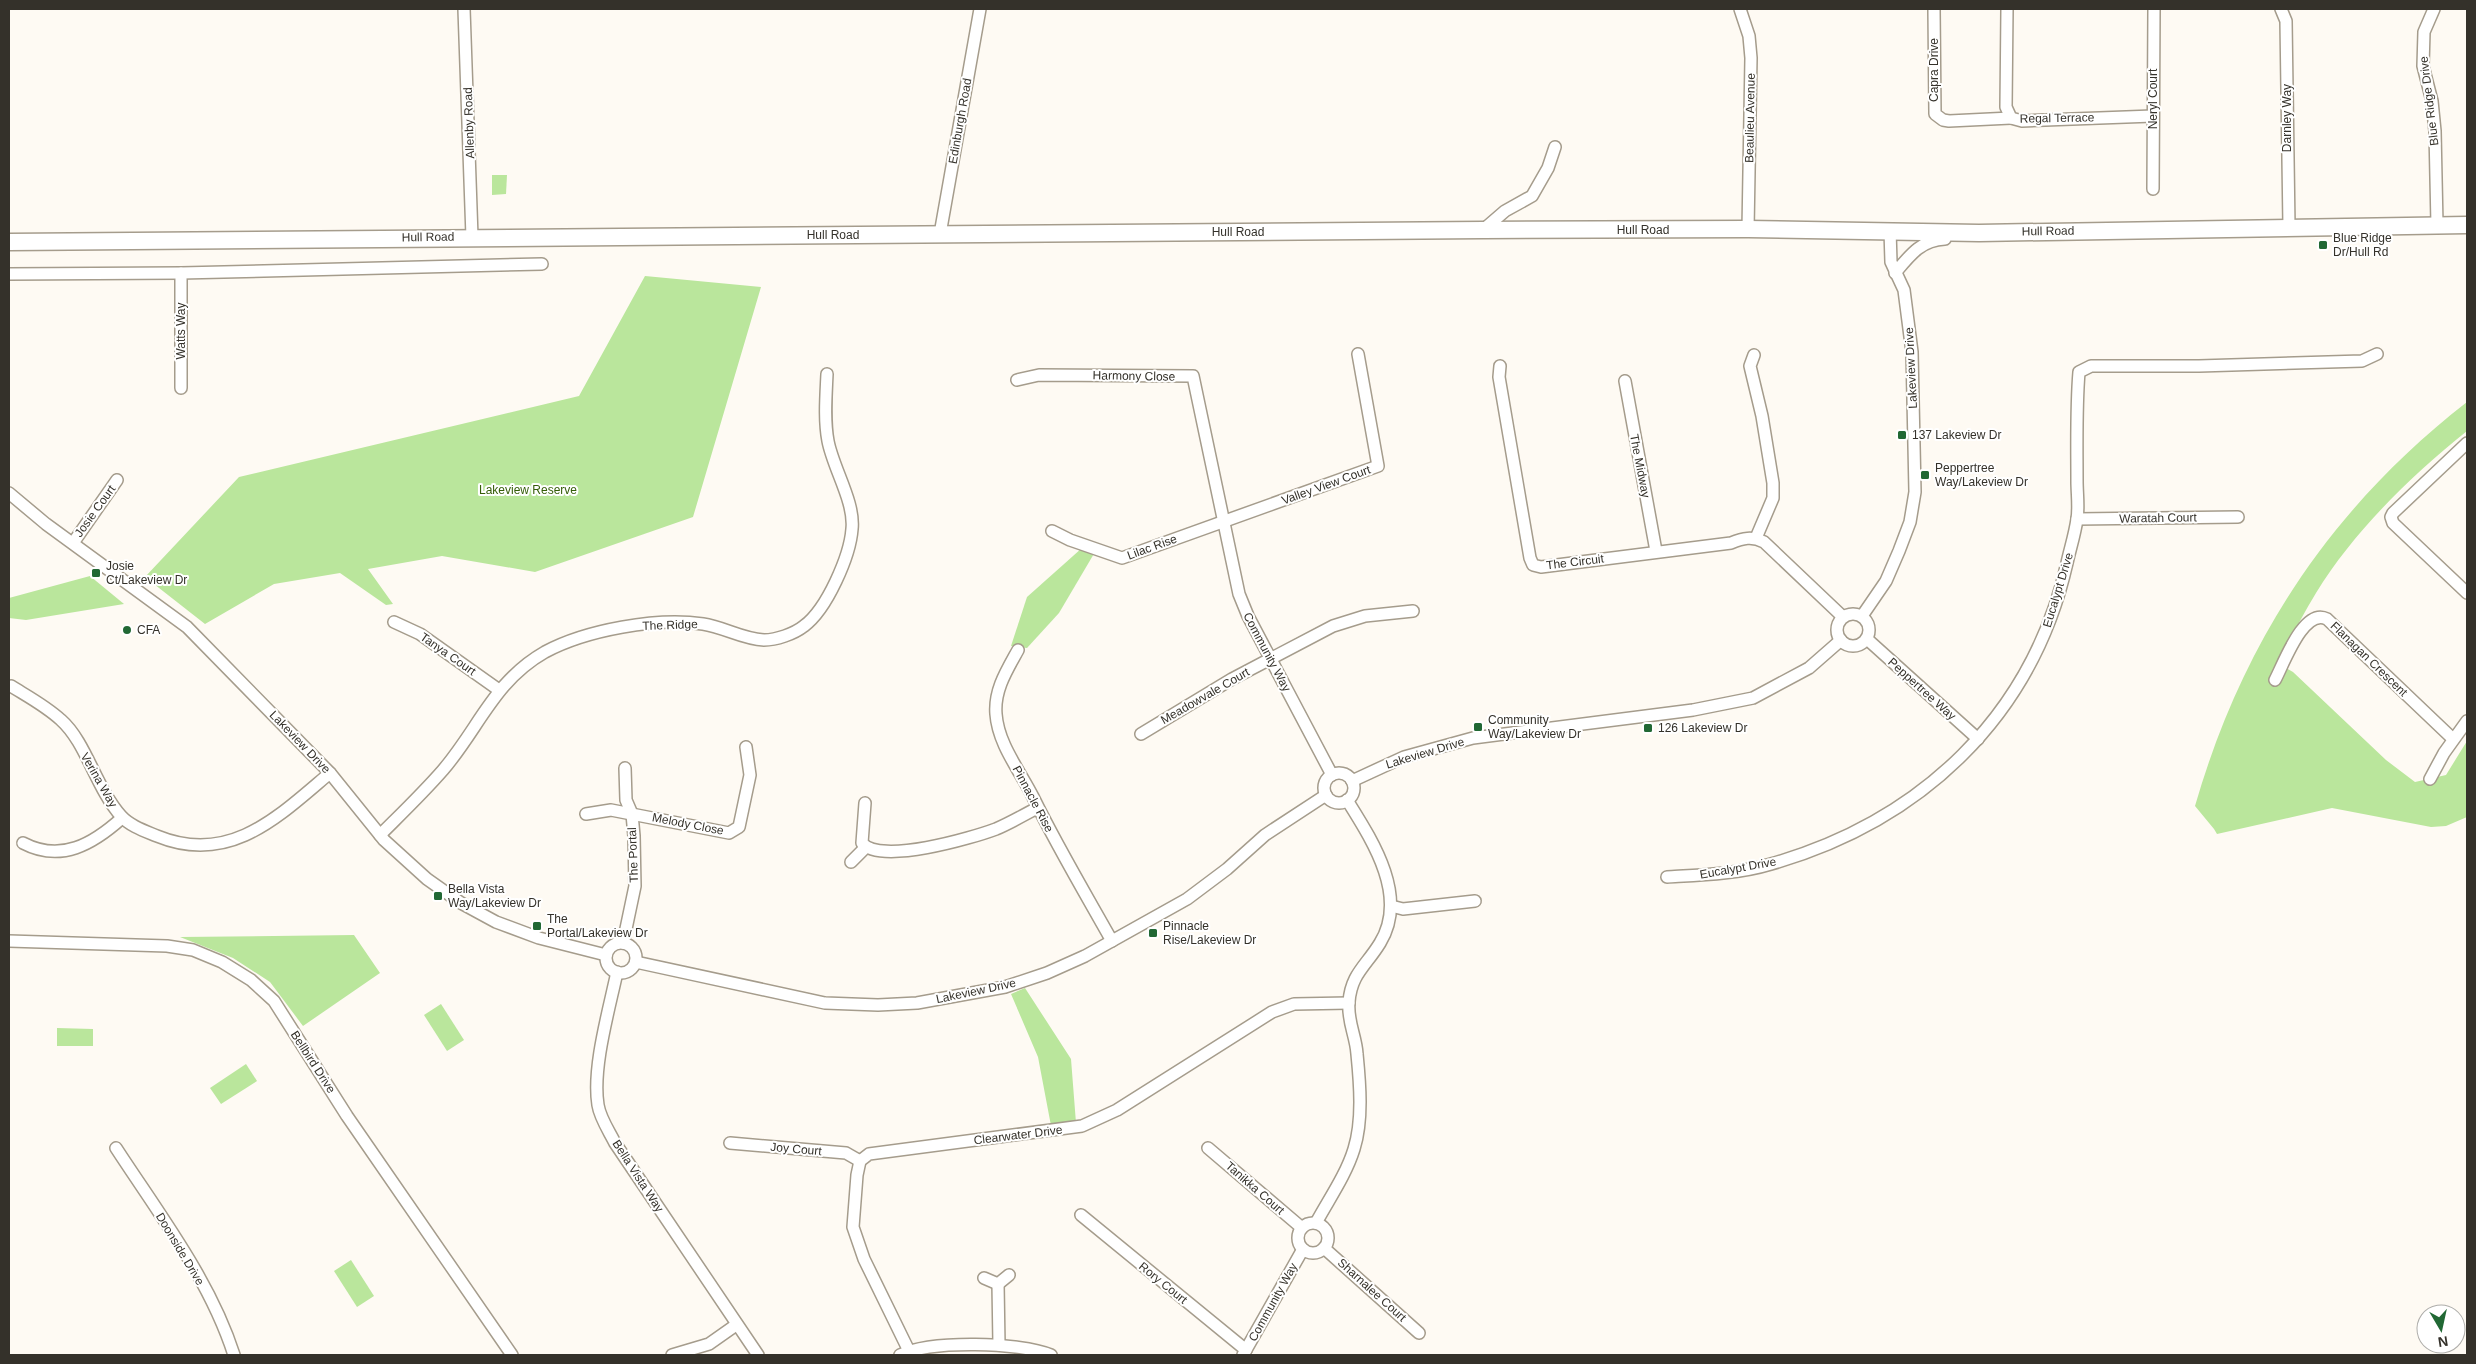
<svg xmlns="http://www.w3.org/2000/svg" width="2476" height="1364" font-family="Helvetica,sans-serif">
  <rect width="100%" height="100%" fill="#fefaf3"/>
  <g fill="#bae69c">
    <path d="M492,175H507L506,194L492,195Z"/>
    <path d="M645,276L761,287L693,517L535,572L442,556L368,569L393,604L386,605L340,573L274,584L205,624L145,577L239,477L579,396Z"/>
    <path d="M2467,402V431C2411,476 2354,531 2316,593C2302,616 2290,640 2277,663L2293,672L2386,760L2415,782L2446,775L2467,741V817L2446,826L2431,827L2332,808L2217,834L2214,829L2195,806C2243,640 2331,508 2467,402Z"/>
    <path d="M1082,548L1095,552L1059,613L1027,648L1011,646L1027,597Z"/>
    <path d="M90,576L124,604L26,620L9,618V598Z"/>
    <path d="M354,935L380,973L303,1026L270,982L233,958L180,937Z"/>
    <path d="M1025,988L1071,1059L1076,1123L1052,1131L1038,1057L1011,994Z"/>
    <path d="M441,1004L464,1040L447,1051L424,1015Z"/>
    <path d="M57,1028L93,1029V1046H57Z"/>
    <path d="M246,1064L257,1081L221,1104L210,1088Z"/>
    <path d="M351,1260L374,1296L357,1307L334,1271Z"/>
  </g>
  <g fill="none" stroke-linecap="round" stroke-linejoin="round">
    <g stroke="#a59c8c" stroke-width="14">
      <g id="minor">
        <path d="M464,9L472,237"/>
        <path d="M1740,9L1749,36L1751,58L1748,229"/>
        <path d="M1934,9L1935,114L1943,120L1949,121L2011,118"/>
        <path d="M2007,9L2006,107L2011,118L2022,121L2153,116"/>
        <path d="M2281,9L2286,21L2289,227"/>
        <path d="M2434,9L2424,32L2423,66L2432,101L2435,131L2437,225"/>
        <path d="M2153,189L2154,9"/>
        <path d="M1483,230L1505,211L1532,196L1548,168L1555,147"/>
        <path d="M940,234L980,9"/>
        <path d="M181,273V388"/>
        <path d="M1895,273C1910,255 1921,240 1945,239"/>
        <path d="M9,274L181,273L542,264"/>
        <path d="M1754,355L1750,366L1762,416L1773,483V498L1756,538"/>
        <path d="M1500,366L1499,377L1530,558L1533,565L1541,567L1731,543C1743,538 1752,536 1764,542L1843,617"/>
        <path d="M1017,380L1039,375L1193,376L1239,594L1248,616L1332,775"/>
        <path d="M1625,381L1656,551"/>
        <path d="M2467,443L2393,513L2391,517L2393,523L2467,593"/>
        <path d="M9,493L46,524L187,627L330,773L384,840L427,879L461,903L496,922L539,938L606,955"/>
        <path d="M2077,519L2238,517"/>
        <path d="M1052,531L1070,540L1122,558L1378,466L1358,354"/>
        <path d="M73,543L117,480"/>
        <circle cx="1853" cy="630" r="16"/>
        <path d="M1862,616L1886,581L1899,551L1910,522L1915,492L1912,352L1904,290L1891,262L1890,230"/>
        <path d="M394,622L420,634L499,690"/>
        <path d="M1867,639L1978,739"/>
        <path d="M1018,650C1007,670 994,690 996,714C998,744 1020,771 1033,797C1057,846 1085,893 1112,941"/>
        <path d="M2275,680C2284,663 2304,607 2327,619L2453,739"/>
        <path d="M11,686C27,696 46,706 61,720C86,742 96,788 121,816C130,826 145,831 157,836C230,866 279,816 330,773"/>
        <path d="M1141,734L1232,679L1333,626L1365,616L1413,611"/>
        <circle cx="1339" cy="788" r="15"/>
        <path d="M2430,779L2444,753L2467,721"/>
        <path d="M1352,781L1404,757L1473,738L1693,710L1753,698L1809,668L1841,640"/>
        <path d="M865,803L862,843C880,865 972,838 996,829C1010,823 1024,815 1037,808"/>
        <path d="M586,814L611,810L729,833L739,827L750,775L746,747"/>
        <path d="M380,835C401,814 423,793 443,770C479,728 494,681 545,652C586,630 657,617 703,624C724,627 742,639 764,640C776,640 794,634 804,626C827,609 850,556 852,529C855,502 833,468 828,441C824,420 826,396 827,374"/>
        <path d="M23,843C61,863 93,844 122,818"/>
        <path d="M851,862L866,847"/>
        <path d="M1667,877C1701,875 1738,874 1771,864C1921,821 2032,717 2067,563C2070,549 2075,534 2077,519C2079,507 2077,494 2077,481C2077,445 2076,408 2079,372L2091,366H2199L2362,361L2377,354"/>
        <path d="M1391,906L1403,909L1475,901"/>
        <path d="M9,941L167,946L193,950L222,962L251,980L274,1001L347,1116L512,1355"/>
        <circle cx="621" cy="958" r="15"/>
        <path d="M623,943L635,886L634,836L632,814L626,800L625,768"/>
        <path d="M636,962L825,1003L878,1005L917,1003L1005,987L1047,973L1085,956L1187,899L1227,869L1265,835L1326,795"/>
        <path d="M617,972C609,1010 592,1068 598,1105C600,1118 609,1131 615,1143L758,1355"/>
        <path d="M730,1143L846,1153L860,1161"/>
        <path d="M116,1148C159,1214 210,1280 234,1355"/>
        <path d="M1208,1148L1302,1228"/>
        <path d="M1081,1215L1246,1350"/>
        <path d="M1316,1223C1329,1199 1346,1175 1354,1149C1363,1120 1360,1084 1357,1054C1356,1036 1347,1021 1349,1002C1351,974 1366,966 1380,943C1409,896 1372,840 1347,800"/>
        <circle cx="1313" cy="1238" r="15"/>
        <path d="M1324,1248L1419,1333"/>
        <path d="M984,1278L998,1284L1009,1275"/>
        <path d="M998,1284L999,1345"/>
        <path d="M909,1351L864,1259L853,1227L857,1175L860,1161L869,1154L1082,1126L1117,1110L1272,1012L1294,1004L1349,1003"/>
        <path d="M672,1355L709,1344L736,1325"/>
        <path d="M900,1355C931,1340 1019,1342 1051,1355"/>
        <path d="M1243,1355L1303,1249"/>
      </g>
    </g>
    <g stroke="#a59c8c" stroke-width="19">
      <path id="secondary" d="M9,242L1483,230L1748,229L1979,233L2467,225"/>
    </g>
    <use href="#minor" stroke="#fff" stroke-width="11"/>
    <use href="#secondary" stroke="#fff" stroke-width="16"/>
  </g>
  <g fill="#216834" stroke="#fff" stroke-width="2">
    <rect x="2318" y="240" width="10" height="10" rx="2.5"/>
    <rect x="1897" y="430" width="10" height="10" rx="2.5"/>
    <rect x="1920" y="470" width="10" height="10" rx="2.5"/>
    <rect x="91" y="568" width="10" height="10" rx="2.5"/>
    <circle cx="127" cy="630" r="5"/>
    <rect x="1473" y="722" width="10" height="10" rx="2.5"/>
    <rect x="1643" y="723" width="10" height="10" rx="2.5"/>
    <rect x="433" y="891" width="10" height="10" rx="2.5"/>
    <rect x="532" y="921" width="10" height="10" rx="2.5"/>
    <rect x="1148" y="928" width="10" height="10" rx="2.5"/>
  </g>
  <g text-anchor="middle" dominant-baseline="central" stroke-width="4" stroke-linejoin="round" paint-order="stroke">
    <g font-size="12" fill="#34312a" stroke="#fff">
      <text transform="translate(1934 70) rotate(-90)">Capra Drive</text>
      <text transform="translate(2153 99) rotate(-90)">Neryl Court</text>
      <text transform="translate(2429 101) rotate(-97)">Blue Ridge Drive</text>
      <text transform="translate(1750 118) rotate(-89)">Beaulieu Avenue</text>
      <text transform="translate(2057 118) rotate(-1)">Regal Terrace</text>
      <text transform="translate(2287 118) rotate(-90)">Darnley Way</text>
      <text transform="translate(960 121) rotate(-80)">Edinburgh Road</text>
      <text transform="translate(469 123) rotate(-92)">Allenby Road</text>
      <text x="1643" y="230">Hull Road</text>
      <text transform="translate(2048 231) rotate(-1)">Hull Road</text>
      <text x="1238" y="232">Hull Road</text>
      <text x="833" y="235">Hull Road</text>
      <text transform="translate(428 237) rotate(-1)">Hull Road</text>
      <text transform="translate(181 331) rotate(-90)">Watts Way</text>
      <text transform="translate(1911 368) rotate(-93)">Lakeview Drive</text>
      <text transform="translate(1134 376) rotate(1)">Harmony Close</text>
      <text transform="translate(1640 466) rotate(79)">The Midway</text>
      <text transform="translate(1326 485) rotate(-20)">Valley View Court</text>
      <text transform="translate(95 511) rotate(-54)">Josie Court</text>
      <text transform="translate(2158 518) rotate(-1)">Waratah Court</text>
      <text transform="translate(1152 547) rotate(-20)">Lilac Rise</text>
      <text transform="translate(1575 562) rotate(-7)">The Circuit</text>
      <text transform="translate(2058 590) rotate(-73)">Eucalypt Drive</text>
      <text transform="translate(670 625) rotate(-2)">The Ridge</text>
      <text transform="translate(1267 652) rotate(62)">Community Way</text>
      <text transform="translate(448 654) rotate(35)">Tanya Court</text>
      <text transform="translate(2369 659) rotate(44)">Flanagan Crescent</text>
      <text transform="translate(1922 689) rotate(42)">Peppertree Way</text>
      <text transform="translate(1205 696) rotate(-30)">Meadowvale Court</text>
      <text transform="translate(300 742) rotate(46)">Lakeview Drive</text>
      <text transform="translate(1425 753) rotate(-17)">Lakeview Drive</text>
      <text transform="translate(99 780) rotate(60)">Verina Way</text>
      <text transform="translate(1033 799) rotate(62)">Pinnacle Rise</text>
      <text transform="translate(688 824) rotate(11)">Melody Close</text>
      <text transform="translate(633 855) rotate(-92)">The Portal</text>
      <text transform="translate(1738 868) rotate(-10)">Eucalypt Drive</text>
      <text transform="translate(976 991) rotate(-12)">Lakeview Drive</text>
      <text transform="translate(313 1062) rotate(57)">Bellbird Drive</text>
      <text transform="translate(1018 1135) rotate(-7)">Clearwater Drive</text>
      <text transform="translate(796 1149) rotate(5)">Joy Court</text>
      <text transform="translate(638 1176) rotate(57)">Bella Vista Way</text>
      <text transform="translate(1255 1188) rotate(41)">Tanikka Court</text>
      <text transform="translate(180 1249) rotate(59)">Doonside Drive</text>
      <text transform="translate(1163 1283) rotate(39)">Rory Court</text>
      <text transform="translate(1372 1290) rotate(42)">Sharnalee Court</text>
      <text transform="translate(1273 1302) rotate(-61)">Community Way</text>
    </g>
    <g font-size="12" fill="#34312a" stroke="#fff" text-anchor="start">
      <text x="2333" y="238">Blue Ridge<tspan x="2333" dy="14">Dr/Hull Rd</tspan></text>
      <text x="1912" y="435">137 Lakeview Dr</text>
      <text x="1935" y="468">Peppertree<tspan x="1935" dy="14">Way/Lakeview Dr</tspan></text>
      <text x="106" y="566">Josie<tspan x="106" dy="14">Ct/Lakeview Dr</tspan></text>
      <text x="137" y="630">CFA</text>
      <text x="1488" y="720">Community<tspan x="1488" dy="14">Way/Lakeview Dr</tspan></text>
      <text x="1658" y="728">126 Lakeview Dr</text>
      <text x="448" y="889">Bella Vista<tspan x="448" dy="14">Way/Lakeview Dr</tspan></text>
      <text x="547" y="919">The<tspan x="547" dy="14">Portal/Lakeview Dr</tspan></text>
      <text x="1163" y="926">Pinnacle<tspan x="1163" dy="14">Rise/Lakeview Dr</tspan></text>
    </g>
    <g font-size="12" fill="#355d08" stroke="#fff">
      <text x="528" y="490">Lakeview Reserve</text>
    </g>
  </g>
  <rect width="2476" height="1364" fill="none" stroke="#34312a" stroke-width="20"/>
  <g transform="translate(2441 1329) rotate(171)"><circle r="24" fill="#ffffff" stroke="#aeadaa"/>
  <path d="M0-4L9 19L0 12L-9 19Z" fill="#216834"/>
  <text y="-8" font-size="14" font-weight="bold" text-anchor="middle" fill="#34312a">N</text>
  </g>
</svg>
